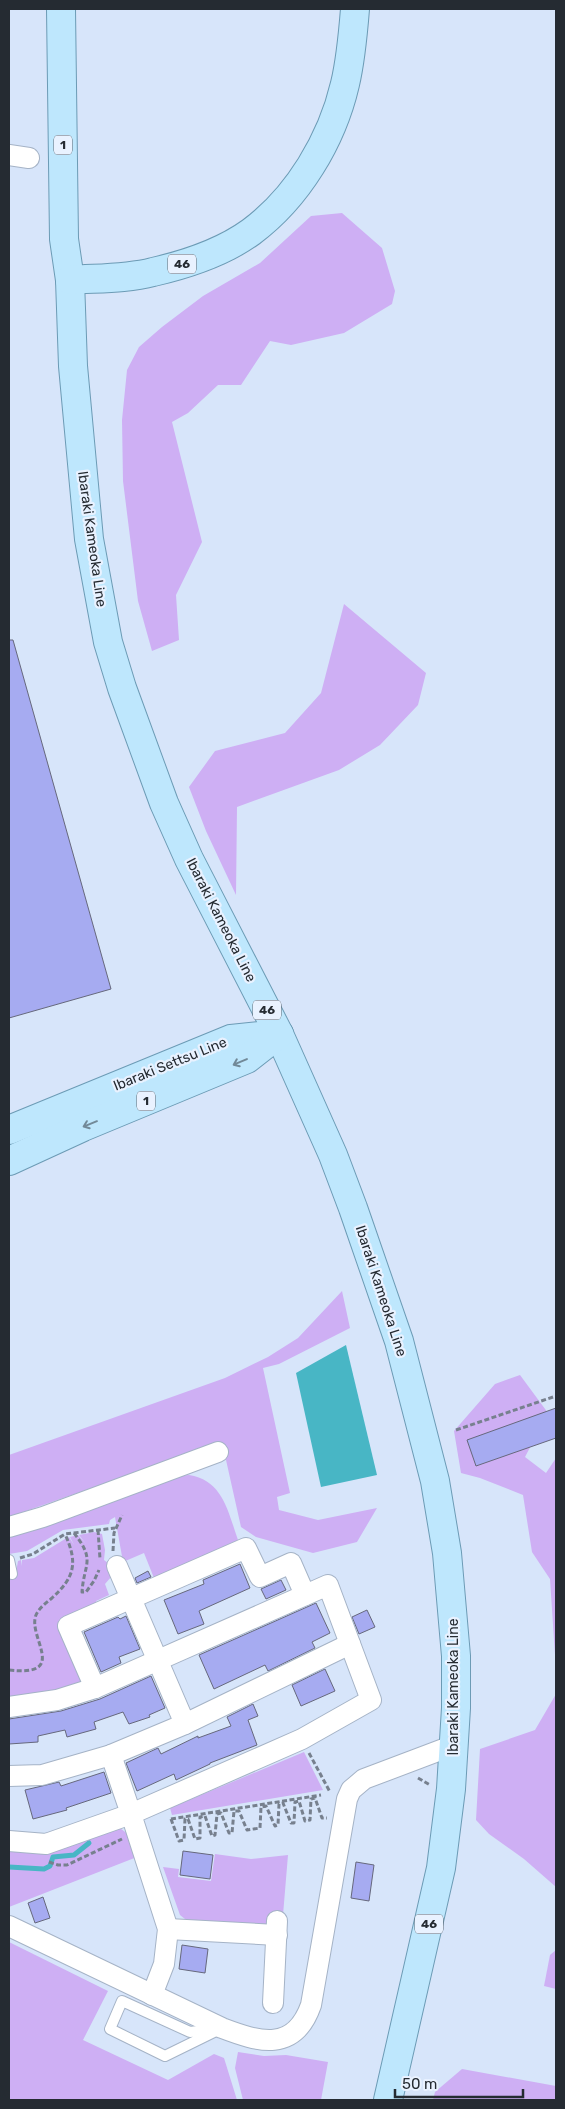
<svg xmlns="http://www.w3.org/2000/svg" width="565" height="2109" font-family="Rubik,sans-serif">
  <rect width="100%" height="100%" fill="#d7e5fa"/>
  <g fill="#ceaff4">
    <path d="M342,213L382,248L395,291L392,304L344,333L291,345L270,341L241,385H218L188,413L172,422L202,542L176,595L179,640L152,651L138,601L123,481L122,420L127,370L139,347L162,327L203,296L260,263L311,216Z"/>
    <path d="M344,604L426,673L418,705L380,745L339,770L237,807L236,895L206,831L189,787L215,751L285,733L321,693Z"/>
    <path d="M342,1291L350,1328L279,1364L263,1368L290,1493L277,1497L279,1510L318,1520L377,1508L357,1542L313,1553L256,1537L241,1527L222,1442L9,1517V1455L225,1378L268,1357L298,1338Z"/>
    <path d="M520,1375L548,1413L525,1457L546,1473L556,1458V1670L550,1579L532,1552L523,1495L480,1478L461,1473L454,1431L495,1384Z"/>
    <path d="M189,1475C223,1480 228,1512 238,1540L154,1578L144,1553L123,1562L115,1517L110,1520L109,1524L63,1530L27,1551L9,1554V1532L178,1476Z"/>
    <path d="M94,1532L102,1534L105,1550L104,1560L109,1564L111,1577L105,1584L109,1595L96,1601L98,1605L60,1622L85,1685L9,1700V1577L15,1578L18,1561L21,1560L22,1566V1560L34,1558L65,1539L69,1537L74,1545L70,1537L78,1535L86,1544L79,1535Z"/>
    <path d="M556,1694V1887L524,1859L489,1834L476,1820L480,1749L535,1730Z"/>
    <path d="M304,1752L323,1790L172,1815L170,1808Z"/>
    <path d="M116,1825L129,1835L137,1857L9,1907V1849Z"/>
    <path d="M215,1854L251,1859L288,1855L283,1915L265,1927L190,1923L180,1915L163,1867L179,1869L178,1877L211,1881Z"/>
    <path d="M9,1942L108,1991L83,2040L168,2080L214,2054L224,2058L237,2100H9Z"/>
    <path d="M556,1950V1989L544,1986L550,1955Z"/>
    <path d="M238,2052L264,2056L286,2055L328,2062L321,2100H243L235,2068Z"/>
    <path d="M462,2069L556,2086V2100H433L435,2092Z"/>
  </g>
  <path fill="#48b6c5" d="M346,1345L377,1475L321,1487L296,1373Z"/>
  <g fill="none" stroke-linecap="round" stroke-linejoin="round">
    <path stroke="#48b6c5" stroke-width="5" d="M9,1867L44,1869L50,1866L53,1857L74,1855L89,1843"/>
  </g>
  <g fill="#a6abf1" stroke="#66687c">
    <path d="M9,640H13L111,989L9,1018Z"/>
    <path d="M556,1408V1438L476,1466L467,1440Z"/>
    <path d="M240,1564L250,1588L199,1611L204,1624L178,1634L164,1600L204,1584L203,1580Z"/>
    <path d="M148,1571L151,1577L137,1583L135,1578Z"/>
    <path d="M281,1580L286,1590L266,1599L261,1589Z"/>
    <path d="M316,1603L330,1633L312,1642L315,1648L268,1671L265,1665L214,1689L199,1655Z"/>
    <path d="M367,1610L375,1627L359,1634L352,1617Z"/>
    <path d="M126,1616L140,1649L119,1657L121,1663L101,1672L84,1632L118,1617L120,1619Z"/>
    <path d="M325,1669L335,1691L301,1706L292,1685Z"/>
    <path d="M151,1676L165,1708L149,1715L150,1717L129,1724L123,1712L94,1722L96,1729L67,1737L65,1730L38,1736V1742L9,1744V1719L61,1711L100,1699Z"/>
    <path d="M253,1704L258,1716L248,1720L257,1745L210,1763V1764L176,1780L174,1774L137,1791L126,1763L158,1748L161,1754L198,1736V1738L231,1726L227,1717Z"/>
    <path d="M104,1772L111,1793L66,1808L67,1810L33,1819L25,1790L59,1782L61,1786Z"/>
    <path d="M183,1851L213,1855L210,1879L180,1875Z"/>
    <path d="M356,1862L374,1865L369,1901L351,1898Z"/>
    <path d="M43,1897L50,1918L35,1923L28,1903Z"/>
    <path d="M182,1945L208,1949L205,1973L179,1969Z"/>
  </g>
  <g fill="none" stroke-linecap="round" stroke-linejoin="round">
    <g stroke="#a5b3c6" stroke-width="12">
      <g id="service">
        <path d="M9,1560L12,1574"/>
        <path d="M122,2001L190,2032L222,2028L165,2056L110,2029Z"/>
      </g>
    </g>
    <g stroke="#a5b3c6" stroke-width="22">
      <g id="minor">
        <path d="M9,155L29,158"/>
        <path d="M9,1527L43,1517L218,1452"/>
        <path d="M95,1688L68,1626L246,1548L260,1577L291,1563L305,1595"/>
        <path d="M9,1707L57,1700L95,1688L328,1585L371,1700L302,1739L131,1814L168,1929L164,1964L152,1995"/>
        <path d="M185,1724L350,1644"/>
        <path d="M111,1755L185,1724L117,1566"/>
        <path d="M9,1776L42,1775L111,1755L131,1814L46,1844L9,1841"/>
        <path d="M9,1926L222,2028C259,2042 294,2053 311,2005L347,1799L351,1790L364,1779L454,1745"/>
        <path d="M168,1929L277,1935"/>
        <path d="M273,2003L277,1921"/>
      </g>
    </g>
    <g stroke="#6c9bb5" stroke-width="30">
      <g id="primary">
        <path d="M61,9L64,239L70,280L73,366L89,539L108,642L122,688L164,803L189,859L279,1034L333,1155L353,1208L399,1341L435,1481L447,1553L456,1656V1708L451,1789L441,1868L388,2100"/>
        <path d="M70,280C98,278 126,279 153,272C188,264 222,253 251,232C298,197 332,140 345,84C351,59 353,34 355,9"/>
        <path d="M9,1130L231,1039L279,1034"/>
        <path d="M9,1161L83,1127L247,1059L279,1034"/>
      </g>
    </g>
    <g stroke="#77808e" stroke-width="3" stroke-dasharray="5 2.5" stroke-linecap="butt">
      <path d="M456,1430L556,1396"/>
      <path d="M98,1530L100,1559"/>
      <path d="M74,1533C96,1561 84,1563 82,1592H86L94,1581L99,1570"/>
      <path d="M113,1551L114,1533L122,1515"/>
      <path d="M20,1558L33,1554L65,1534L115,1528"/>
      <path d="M9,1670C70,1677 27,1637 36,1615C39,1608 46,1603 52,1598C75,1577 78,1563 65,1534"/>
      <path d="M309,1753L330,1792"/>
      <path d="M418,1778L430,1785"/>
      <path d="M171,1819L179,1841L184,1840L185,1819H188L195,1839L200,1838V1817L205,1816L212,1836L215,1835L217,1814L221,1813L229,1833H232L234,1811H239L247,1830L260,1828L261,1807L266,1806L275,1826L278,1825L279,1804L283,1803L291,1823H294L295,1802L299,1801L305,1821L310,1820L311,1799L315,1798L322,1818H327"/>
      <path d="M171,1819L321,1795"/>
      <path d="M49,1862L58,1865H67L122,1839"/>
    </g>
    <use href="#service" stroke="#fff" stroke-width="10"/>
    <use href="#minor" stroke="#fff" stroke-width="20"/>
    <use href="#primary" stroke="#bee7fd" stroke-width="28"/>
  </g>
  <defs><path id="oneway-shaft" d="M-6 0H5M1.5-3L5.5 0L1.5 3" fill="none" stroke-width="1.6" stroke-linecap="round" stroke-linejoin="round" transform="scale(1.25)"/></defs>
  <g stroke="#728998">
    <use href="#oneway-shaft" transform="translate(240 1062) rotate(157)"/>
    <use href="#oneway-shaft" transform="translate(90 1124) rotate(158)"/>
  </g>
  <g text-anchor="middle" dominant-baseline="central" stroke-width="4.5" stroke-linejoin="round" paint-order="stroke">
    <g fill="#e9f2ff" stroke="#606770" stroke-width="1">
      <rect x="54" y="135.5" width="18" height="19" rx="4"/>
      <rect x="168" y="254.5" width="28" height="19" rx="4"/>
      <rect x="253" y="1000.5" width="28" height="19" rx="4"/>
      <rect x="137" y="1091.5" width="18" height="19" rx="4"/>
      <rect x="415" y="1914.5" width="28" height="19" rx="4"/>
    </g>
    <g font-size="12" font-weight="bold" fill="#252b32">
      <text x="63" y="145">1</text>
      <text x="182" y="264">46</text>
      <text x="267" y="1010">46</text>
      <text x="146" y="1101">1</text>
      <text x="429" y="1924">46</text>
    </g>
    <g font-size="14" fill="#252b32" stroke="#e9f2ff">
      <text transform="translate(92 539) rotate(82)">Ibaraki Kameoka Line</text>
      <text transform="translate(221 920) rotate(63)">Ibaraki Kameoka Line</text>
      <text transform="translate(170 1064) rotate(-22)">Ibaraki Settsu Line</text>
      <text transform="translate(381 1291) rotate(72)">Ibaraki Kameoka Line</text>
      <text transform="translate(453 1687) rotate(-90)">Ibaraki Kameoka Line</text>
    </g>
  </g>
  <rect width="565" height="2109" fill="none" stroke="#252b32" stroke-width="20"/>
  <path d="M395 2089v8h128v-8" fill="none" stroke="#252b32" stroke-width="2.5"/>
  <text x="402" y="2089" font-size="15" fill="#252b32" stroke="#e9f2ff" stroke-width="4" paint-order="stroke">50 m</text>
</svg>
